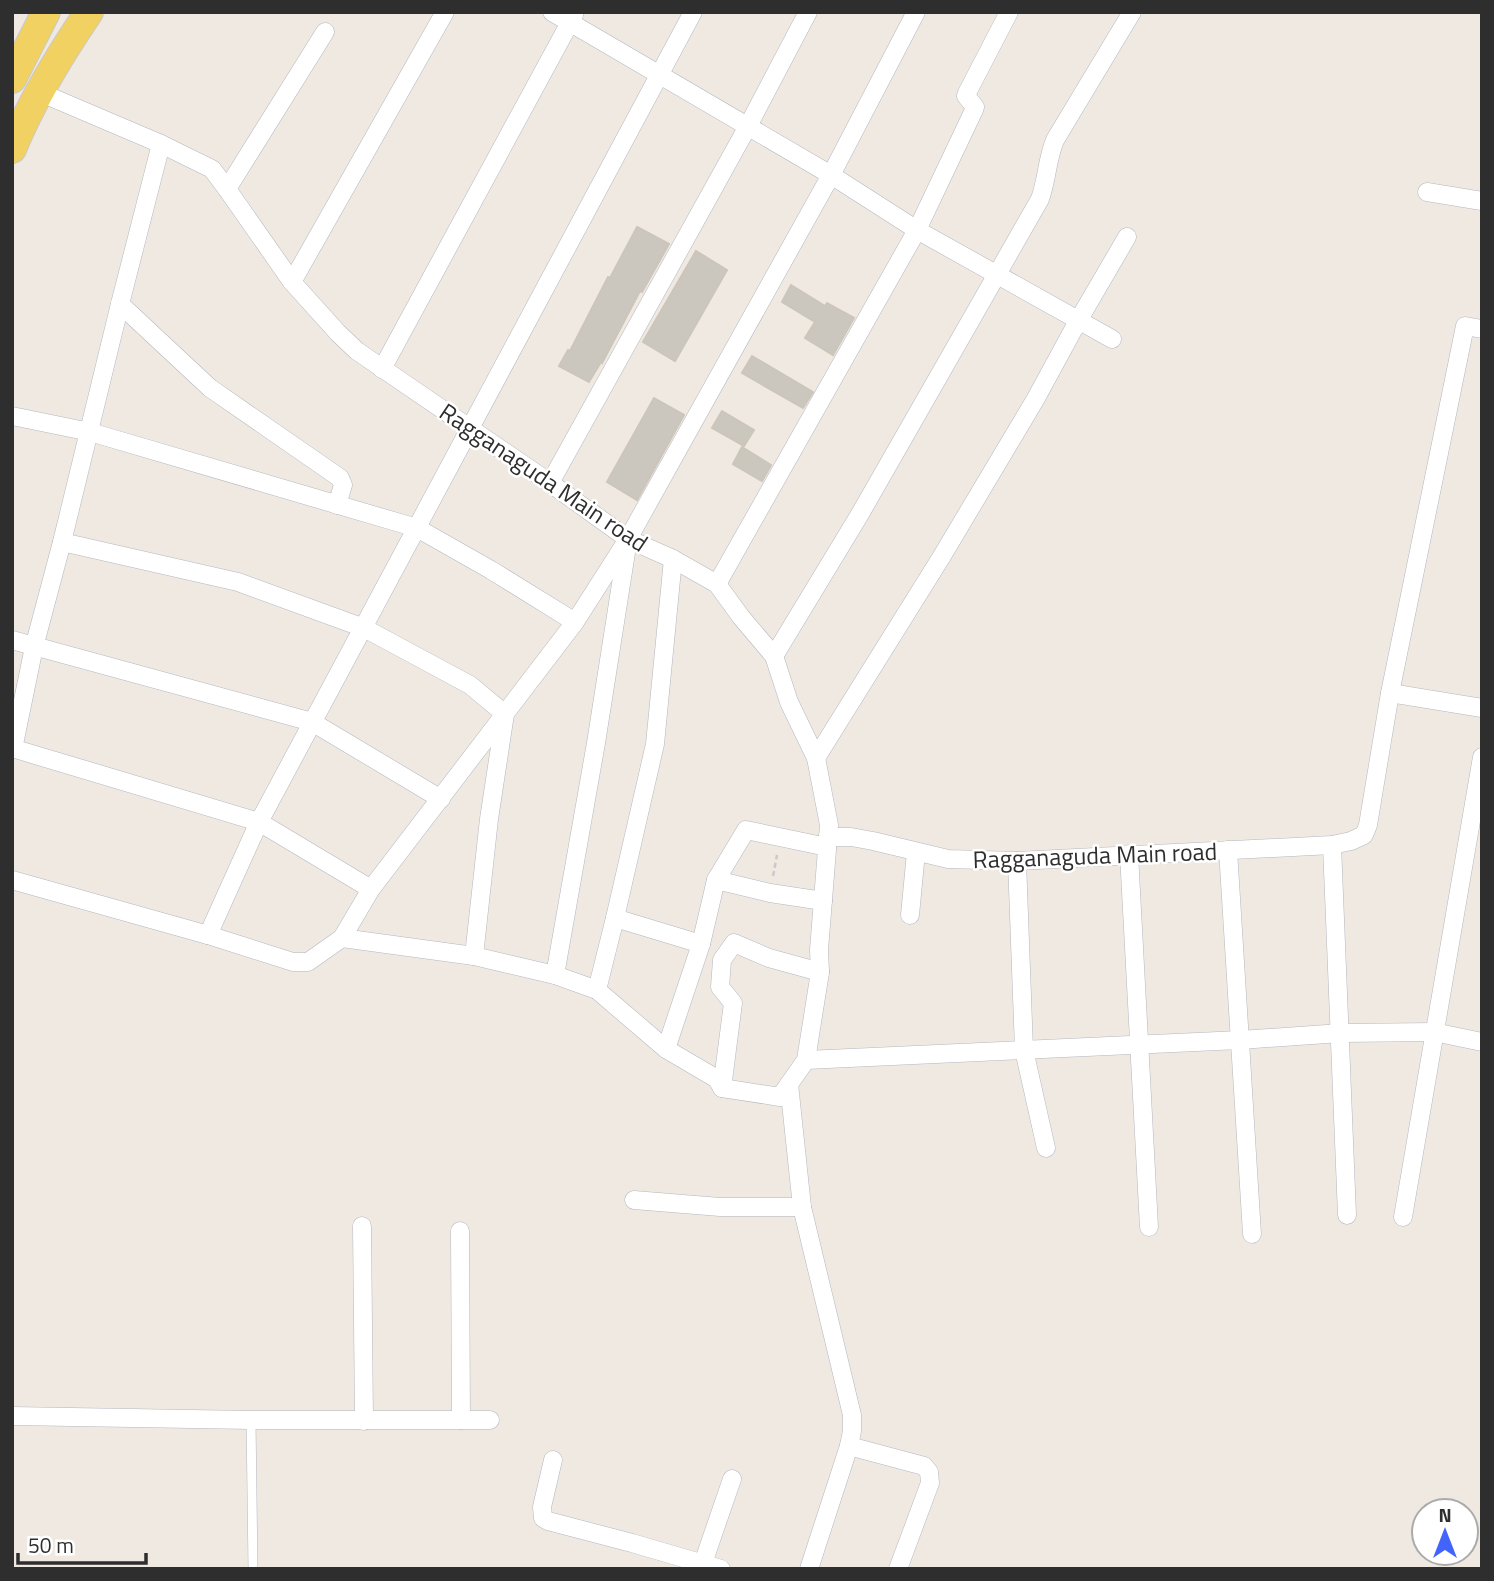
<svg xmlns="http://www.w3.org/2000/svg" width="1494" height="1581" font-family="'Titillium Web',sans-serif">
  <rect width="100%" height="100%" fill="#efe9e1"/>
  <g fill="#cbc7bf" stroke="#cbc5ba" stroke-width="2">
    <path d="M637,227L669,244L642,292L640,291L602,363L601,362L589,382L559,366L568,350L570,351L608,277L610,278Z"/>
    <path d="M696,251L727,270L675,361L643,342Z"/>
    <path d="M791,285L825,306L827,303L854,318L833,355L805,338L815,322L782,302Z"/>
    <path d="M752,356L813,392L803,408L742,373Z"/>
    <path d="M654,398L684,415L637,500L607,482Z"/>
    <path d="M722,411L754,430L744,446L712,428Z"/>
    <path d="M742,447L771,465L762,481L733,464Z"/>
  </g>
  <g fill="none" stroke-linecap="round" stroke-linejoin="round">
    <g stroke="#b4b7c1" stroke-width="10">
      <path id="lane" d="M251,1420L253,1569"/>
    </g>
    <g stroke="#b4b7c1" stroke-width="19">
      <g id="street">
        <path d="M552,12L831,175L917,230L1112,339"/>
        <path d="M39,92L161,144L212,169L227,189L292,282L338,333L357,351L550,483L628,539L673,559L717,584L741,617L774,656L789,702L816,758L829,825L828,837H851L873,841L948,859L1017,861L1332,845L1351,841L1364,835L1368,825L1390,693L1465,326L1482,329"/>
        <path d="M227,189L325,32"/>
        <path d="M1427,192L1482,201"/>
        <path d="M292,282L445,12"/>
        <path d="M120,304L210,388L340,478L343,485L337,505"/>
        <path d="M382,369L574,15"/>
        <path d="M12,416L90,432L417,528L491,570L575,622"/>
        <path d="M550,483L748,126L808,12"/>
        <path d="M62,542L238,582L364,628L470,685L505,714L489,819L474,956"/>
        <path d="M717,584L917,230L974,110L975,107L966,96L967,93L1009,12"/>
        <path d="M12,640L312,722L441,799"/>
        <path d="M774,656L860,514L1040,199C1047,180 1047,159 1055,140L1132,12"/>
        <path d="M1390,693L1482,708"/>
        <path d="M12,748L259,822L371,889"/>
        <path d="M13,749L34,647L62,542L120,304L161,144"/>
        <path d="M816,758L942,556L1035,400L1078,321L1127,237"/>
        <path d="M1332,845L1347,1215"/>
        <path d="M1228,850L1252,1234"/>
        <path d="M1129,854L1149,1227"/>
        <path d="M1017,861L1024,1050L1046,1148"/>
        <path d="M12,880L208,935L293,962H308L342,938L371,889L575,622L628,539L831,175L916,12"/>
        <path d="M716,880L770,893L823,901"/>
        <path d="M910,915L916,852"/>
        <path d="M615,918L701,944L716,880L746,830L827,847"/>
        <path d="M208,935L259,822L693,12"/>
        <path d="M342,938L474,956L555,975L597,990L666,1049L717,1079L722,1088L780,1097L806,1060L820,972L819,950L828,837"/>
        <path d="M555,975L596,743L627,546"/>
        <path d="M597,990L615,918L655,744L673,559"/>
        <path d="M666,1049L701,944"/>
        <path d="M806,1060L1240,1040L1341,1033L1434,1032L1482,1042"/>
        <path d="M789,1084L802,1207L852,1415V1431L849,1446L809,1569"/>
        <path d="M722,1088L733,1003L720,987L722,960L734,943L769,958L820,972"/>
        <path d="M634,1200L720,1207H802"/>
        <path d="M1403,1217L1482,757"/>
        <path d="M362,1226L364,1421"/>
        <path d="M460,1231L461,1420"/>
        <path d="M12,1416L251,1420H490"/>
        <path d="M849,1446L924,1466L929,1472L930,1483L898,1569"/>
        <path d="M553,1460L542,1507L543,1518L548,1521L632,1543L721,1569"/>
        <path d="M701,1569L732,1479"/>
      </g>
    </g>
    <g stroke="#c9c9c9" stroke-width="30">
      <g id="primary">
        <path d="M12,79L46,12"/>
        <path d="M12,149C32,100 59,56 89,12"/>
      </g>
    </g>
    <path stroke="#c9c9c9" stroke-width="2.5" stroke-dasharray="5 3.5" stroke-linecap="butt" d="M773,876L777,855"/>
    <use href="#lane" stroke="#fff" stroke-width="9"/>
    <use href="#street" stroke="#fff" stroke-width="18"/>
    <use href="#primary" stroke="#f2d163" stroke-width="28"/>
  </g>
  <g text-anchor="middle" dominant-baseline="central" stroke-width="5" stroke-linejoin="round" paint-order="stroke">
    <g font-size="24" fill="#2e2e2e" stroke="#fff">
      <text transform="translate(544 477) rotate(34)">Ragganaguda Main road</text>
      <text transform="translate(1095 855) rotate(-2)">Ragganaguda Main road</text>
    </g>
  </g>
  <rect width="1494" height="1581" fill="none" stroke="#2e2e2e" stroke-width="28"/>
  <g transform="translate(1445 1532)"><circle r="33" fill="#ffffff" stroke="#ababab" stroke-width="2"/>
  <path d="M0-5L12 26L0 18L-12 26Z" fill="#4264fb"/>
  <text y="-10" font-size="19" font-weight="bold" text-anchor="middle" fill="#2e2e2e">N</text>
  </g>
  <path d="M18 1553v10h128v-10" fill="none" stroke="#2e2e2e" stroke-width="3.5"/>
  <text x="28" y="1553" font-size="21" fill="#2e2e2e" stroke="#ffffff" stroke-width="5" paint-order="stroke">50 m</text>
</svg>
